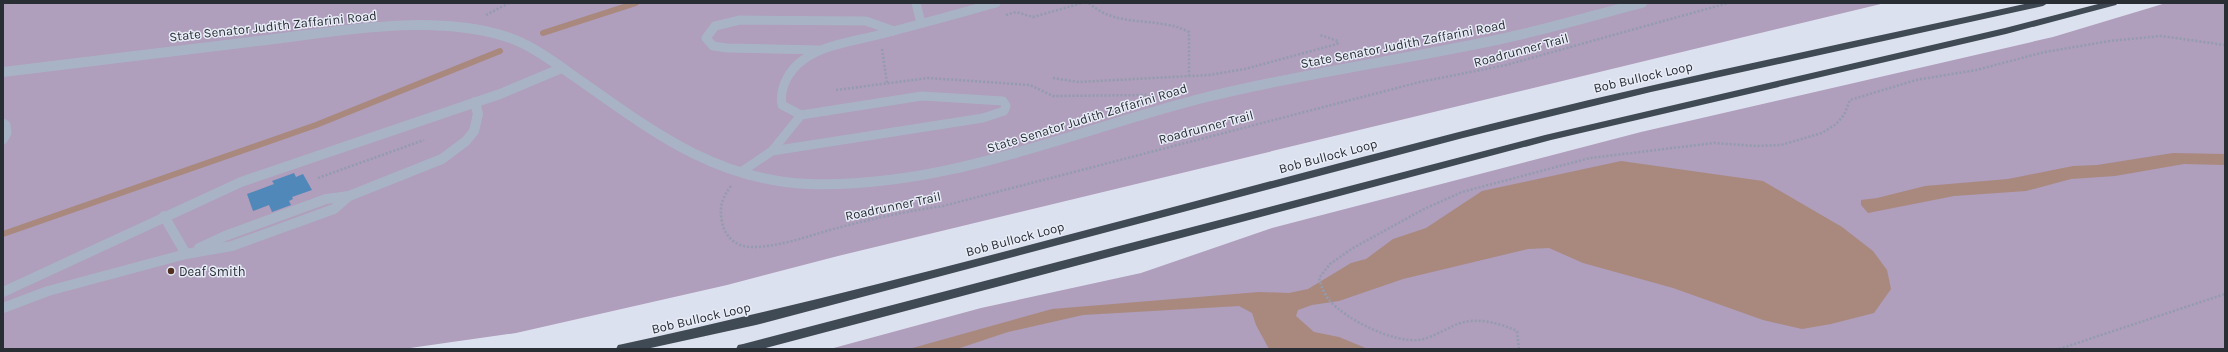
<svg xmlns="http://www.w3.org/2000/svg" width="2228" height="352" font-family="Karla,sans-serif">
  <rect width="100%" height="100%" fill="#dce1ef"/>
  <g fill="#af9ebc">
    <path d="M3,3H1885L838,256L727,285L516,333L403,349H3Z"/>
    <path d="M2166,3H2225V349H830L981,308L1141,273L1272,228L1641,132L2053,37Z"/>
  </g>
  <g fill="#a9897e">
    <path d="M2173,153L2225,154V165L2184,164L2115,176L2071,179L2026,191L1954,196L1868,213L1861,205V200L1877,198L1925,186L2008,179L2073,166L2097,165Z"/>
    <path d="M1621,161L1763,181L1842,227L1873,251L1887,270L1891,289L1874,313L1831,324L1802,329L1763,320L1673,288L1583,263L1549,248L1528,249L1403,279L1339,301L1312,305L1298,310L1296,316L1314,332L1339,337L1368,349H1269L1256,325L1252,313L1239,306L1083,315L1008,332L957,349H909L1052,309L1259,292L1289,293L1308,289L1351,263L1366,259L1393,239L1426,228L1482,191Z"/>
  </g>
  <g fill="none" stroke-linecap="round" stroke-linejoin="round">
    <g stroke="#a9897e" stroke-width="6">
      <path d="M543,33L636,3"/>
      <path d="M3,234L316,125L500,51"/>
    </g>
  </g>
  <path fill="#5089b9" d="M294,173L296,177L303,174L312,190L292,197L293,199L289,201L291,205L272,212L269,205L253,211L247,194L274,184L272,181Z"/>
  <g fill="none" stroke-linecap="round" stroke-linejoin="round">
    <g stroke="#929cae" stroke-width="2.5" stroke-dasharray="2 2" stroke-linecap="butt">
      <path d="M1089,3C1112,24 1140,19 1168,25C1176,26 1182,29 1189,32V76"/>
      <path d="M486,15L509,3"/>
      <path d="M1006,15L1016,12L1033,17L1082,3"/>
      <path d="M882,49L887,83"/>
      <path d="M1053,78L1079,82L1209,75L1245,69L1337,44L1338,41L1320,35"/>
      <path d="M836,90L928,78L1030,85L1053,96L1148,95"/>
      <path d="M318,178L424,140"/>
      <path d="M731,186C722,198 719,207 722,222C725,237 736,247 752,247C782,247 813,234 841,227C875,218 908,211 943,206L1420,82L1506,65L1728,3"/>
      <path d="M1519,349L1517,331C1497,322 1473,316 1453,326C1442,331 1431,338 1419,340C1393,343 1345,319 1329,300C1324,293 1321,286 1319,278L1330,264L1353,248L1424,209L1462,192L1590,158L1714,143L1756,146L1781,145L1822,133L1836,124L1844,115L1850,100L1916,80L1976,70L2045,52L2110,41L2161,36L2225,45"/>
      <path d="M2059,349L2225,294"/>
    </g>
    <g stroke="#a9b3c6" stroke-width="9">
      <path d="M916,3L921,23"/>
      <path d="M820,50L727,48L713,46L706,38L715,26L740,20L866,21L894,31"/>
      <path d="M3,123L6,125L7,133L3,140"/>
      <path d="M772,151L801,115"/>
      <path d="M741,172L772,151L983,118L1004,111L1006,106L1003,101L922,96L801,115L782,105C779,88 789,70 803,60C823,45 854,41 878,35C917,25 957,14 996,3"/>
    </g>
    <g stroke="#a9b3c6" stroke-width="10">
      <path d="M3,72C88,62 173,51 258,41C335,32 429,13 504,36C531,44 555,63 578,79C651,130 714,180 808,184C947,189 1074,130 1207,97C1304,73 1403,60 1501,39C1548,29 1595,15 1642,3"/>
      <path d="M164,216L186,254"/>
      <path d="M199,248L225,236L326,199L349,196L442,159L466,141L474,131L478,114L475,102"/>
      <path d="M3,292L241,182L500,94L562,68"/>
      <path d="M3,308L48,291L186,254L232,246L334,209L349,196"/>
    </g>
    <g fill="#404a54" fill-rule="evenodd">
      <path d="M2029,3H2048L2043,6L1651,92L1463,138L756,325L646,349H616L618,345L623,344C903,283 1178,204 1455,133C1645,84 1838,45 2029,3Z"/>
      <path d="M2102,3H2118L2116,5L2006,34L1551,140L762,349H736L738,345L743,344L1545,135L2005,28Z"/>
    </g>
  </g>
  <circle fill="#513022" stroke="#e8ecf7" stroke-width="1.5" cx="171" cy="271" r="4"/>
  <g text-anchor="middle" dominant-baseline="central" stroke-width="3" stroke-linejoin="round" paint-order="stroke">
    <g font-size="13" fill="#282e34" stroke="#e8ecf7">
      <text transform="translate(273 26) rotate(-6)">State Senator Judith Zaffarini Road</text>
      <text transform="translate(1403 44) rotate(-11)">State Senator Judith Zaffarini Road</text>
      <text transform="translate(1521 50) rotate(-15)">Roadrunner Trail</text>
      <text transform="translate(1643 77) rotate(-13)">Bob Bullock Loop</text>
      <text transform="translate(1087 118) rotate(-17)">State Senator Judith Zaffarini Road</text>
      <text transform="translate(1206 127) rotate(-15)">Roadrunner Trail</text>
      <text transform="translate(1328 156) rotate(-15)">Bob Bullock Loop</text>
      <text transform="translate(893 206) rotate(-12)">Roadrunner Trail</text>
      <text transform="translate(1015 239) rotate(-15)">Bob Bullock Loop</text>
      <text transform="translate(701 318) rotate(-13)">Bob Bullock Loop</text>
    </g>
    <g font-size="13" fill="#282e34" stroke="#e8ecf7" text-anchor="start">
      <text x="179" y="271">Deaf Smith</text>
    </g>
  </g>
  <rect width="2228" height="352" fill="none" stroke="#282e34" stroke-width="8"/>
</svg>
